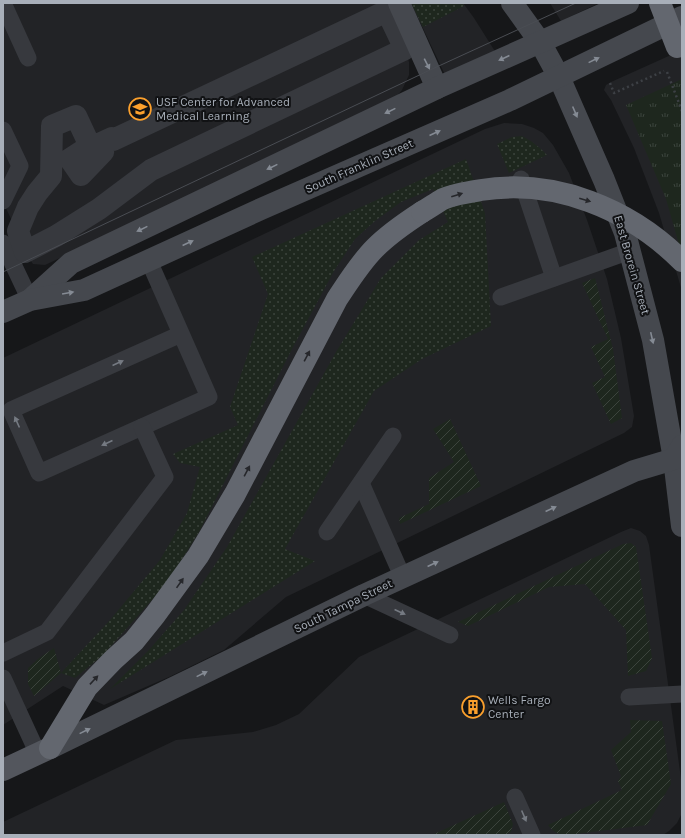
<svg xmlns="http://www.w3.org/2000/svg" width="685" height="838" font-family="Karla,sans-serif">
  <defs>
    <pattern id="grass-dots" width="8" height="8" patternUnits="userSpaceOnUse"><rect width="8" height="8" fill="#1e271e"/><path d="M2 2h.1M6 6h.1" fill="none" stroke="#3c443d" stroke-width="1.8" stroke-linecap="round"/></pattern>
    <pattern id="park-tufts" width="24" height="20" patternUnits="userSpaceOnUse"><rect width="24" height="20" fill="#1e271e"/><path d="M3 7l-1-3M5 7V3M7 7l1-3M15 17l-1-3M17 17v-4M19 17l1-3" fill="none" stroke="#3c443d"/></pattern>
    <pattern id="garden-furrows" width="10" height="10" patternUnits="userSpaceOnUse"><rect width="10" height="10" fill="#1e271e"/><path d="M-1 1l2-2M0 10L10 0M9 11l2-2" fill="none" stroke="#3c443d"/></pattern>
  </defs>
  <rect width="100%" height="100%" fill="#161719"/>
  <g fill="#222326">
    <path d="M3,3H384L405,49L409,62V75L402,90L391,103L45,265L33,264L28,257L22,242L3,202Z"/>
    <path d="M411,3H463L474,18L496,53L446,77Z"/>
    <path d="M550,3H599L561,21Z"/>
    <path d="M682,50V291L659,213L634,148L611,100L604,90L606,85L611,82Z"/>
    <path d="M504,123L522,124L534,128L543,133L553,145L569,173L587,220L607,279L621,338L634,416L632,427L624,433L286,597L224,650L169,677L104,705L63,686L3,725V358L485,129Z"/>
    <path d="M631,528L640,531L646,536L649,545L682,786V813L677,823L669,831L663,835H3V822L176,740L253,732L276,725L299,714L359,657L621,532Z"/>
  </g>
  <g fill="url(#grass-dots)">
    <path d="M411,3H463L464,6L423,27Z"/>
    <path d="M522,136C532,141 539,147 547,155L509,173L497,144L512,137Z"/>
    <path d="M466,159L485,213L491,326L422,359L374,391L285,549L315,561L110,689L148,651L184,610L227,547L336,352L381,278L419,240L448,222L433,189L401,202L375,221L355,239L334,271L292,349L199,532L167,583L103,655L75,678L61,673L110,620L160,560L187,513L200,467L180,463L173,454L238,425L230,407L268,294L252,257Z"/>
  </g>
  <path fill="url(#park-tufts)" d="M682,79V255L666,199L626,105Z"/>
  <g fill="url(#garden-furrows)">
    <path d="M595,278L613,349L622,418L611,424L592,383L605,377L591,347L608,339L582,283Z"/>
    <path d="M450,419L481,486L400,524L399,518L429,504V478L454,462L433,429Z"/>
    <path d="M631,543L636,547L652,658L646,671L628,676L626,630L585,584L549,587L468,626L458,622L623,544Z"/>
    <path d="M54,648L61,673L34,696L28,684V668L39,658Z"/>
    <path d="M630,720L662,721L671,784L647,825L568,835C559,835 553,832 548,825L622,790L618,781L621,776L611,750L631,732Z"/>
    <path d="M504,802L513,824L511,832L506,835H432Z"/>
  </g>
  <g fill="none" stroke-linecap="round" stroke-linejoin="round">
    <g stroke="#3d4045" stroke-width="2.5" stroke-dasharray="2 3" stroke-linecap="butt">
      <path d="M667,72L682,111"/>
      <path d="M610,83L614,93L664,71"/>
    </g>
    <g stroke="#37393e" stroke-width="17">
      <path d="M3,3L28,58"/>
      <path d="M3,130L20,166L3,201"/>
      <path d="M521,179L554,278"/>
      <path d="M3,243L30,300"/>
      <path d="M149,261L209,397L39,473L11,410L181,334"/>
      <path d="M501,297L630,251"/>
      <path d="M361,483L403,578"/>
      <path d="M327,532L393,436"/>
      <path d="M364,595L450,635"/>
      <path d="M3,653L47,632L165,477L142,427"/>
      <path d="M3,678L38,754"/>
      <path d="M629,697L682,694"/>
      <path d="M515,797L532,835"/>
    </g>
    <path stroke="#37393e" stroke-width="22" d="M387,11L405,49L151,170L99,209L56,236L25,252L18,231L28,207L37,193L51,176L52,126L76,116L90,146L70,159L81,175L103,152L99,144L112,138L113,140Z"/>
    <g stroke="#45484e" stroke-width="22">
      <path d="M399,3L437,88"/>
      <path d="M512,3L540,42L559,77L604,180L625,233L653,340L674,459L682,526"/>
      <path d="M30,300L71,263L437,88L628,3"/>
      <path d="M3,312L30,300L84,290L261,209L510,100L682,17"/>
      <path d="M50,748L364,595L634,471L674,459L682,446"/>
    </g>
    <path stroke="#53565d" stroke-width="22" d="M3,770L50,748"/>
    <path stroke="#63676f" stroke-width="22" d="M50,748L87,687L113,660L134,641L155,615L198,556L235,494L337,299C349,281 360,263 375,248C389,234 405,223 422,212"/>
    <path stroke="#4a4d53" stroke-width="1" d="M3,272L430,70L576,3"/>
    <g stroke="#63676f" stroke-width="22">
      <path d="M660,3L677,47"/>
      <path d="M422,212C429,208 436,203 443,199C454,194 468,192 481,190C555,178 630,209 682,261"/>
    </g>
  </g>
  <defs><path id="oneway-solid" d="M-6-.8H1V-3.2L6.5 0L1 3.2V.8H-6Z"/></defs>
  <g fill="#858b94">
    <use href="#oneway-solid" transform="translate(504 58) rotate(155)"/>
    <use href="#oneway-solid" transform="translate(594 60) rotate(-26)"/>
    <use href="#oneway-solid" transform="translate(427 64) rotate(63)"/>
    <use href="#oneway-solid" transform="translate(390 111) rotate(154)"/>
    <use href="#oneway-solid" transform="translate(575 112) rotate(67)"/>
    <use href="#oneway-solid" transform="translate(435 133) rotate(-24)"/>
    <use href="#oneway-solid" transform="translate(272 167) rotate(154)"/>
    <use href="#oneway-solid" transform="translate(142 229) rotate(154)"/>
    <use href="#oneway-solid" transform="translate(188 243) rotate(-25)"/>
    <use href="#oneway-solid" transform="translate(68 293) rotate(-10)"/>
    <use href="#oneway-solid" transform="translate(652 338) rotate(77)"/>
    <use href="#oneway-solid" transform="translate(551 509) rotate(-25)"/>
    <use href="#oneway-solid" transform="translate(433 564) rotate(-25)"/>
    <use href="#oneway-solid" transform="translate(202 674) rotate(-26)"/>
    <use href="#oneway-solid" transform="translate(85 731) rotate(-26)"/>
  </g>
  <g fill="#26272b">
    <use href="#oneway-solid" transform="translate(457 195) rotate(-17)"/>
    <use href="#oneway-solid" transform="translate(585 200) rotate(16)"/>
    <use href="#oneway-solid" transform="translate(307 356) rotate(-62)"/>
    <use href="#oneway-solid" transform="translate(247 471) rotate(-62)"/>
    <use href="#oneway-solid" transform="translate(180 583) rotate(-55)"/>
    <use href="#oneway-solid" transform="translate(94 680) rotate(-47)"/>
  </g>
  <g fill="#757a82">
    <use href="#oneway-solid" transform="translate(118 363) rotate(-24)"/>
    <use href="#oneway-solid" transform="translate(17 422) rotate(-114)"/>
    <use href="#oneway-solid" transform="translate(107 443) rotate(156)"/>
    <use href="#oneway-solid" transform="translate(400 612) rotate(25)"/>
    <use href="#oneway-solid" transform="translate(524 816) rotate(67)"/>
  </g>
  <defs>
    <g id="school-ring" transform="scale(1.15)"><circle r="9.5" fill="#111214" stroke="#fba02d" stroke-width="1.5"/><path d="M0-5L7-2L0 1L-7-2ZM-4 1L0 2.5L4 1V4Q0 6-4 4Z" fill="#fba02d"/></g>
    <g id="building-ring" transform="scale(1.15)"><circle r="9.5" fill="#111214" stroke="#fba02d" stroke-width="1.5"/><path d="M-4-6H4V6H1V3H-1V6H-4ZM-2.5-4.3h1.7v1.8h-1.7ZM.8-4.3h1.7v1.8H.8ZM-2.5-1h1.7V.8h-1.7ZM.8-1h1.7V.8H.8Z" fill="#fba02d"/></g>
  </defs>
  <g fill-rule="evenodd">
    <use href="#school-ring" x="140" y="109"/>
    <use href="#building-ring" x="473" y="707"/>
  </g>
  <g text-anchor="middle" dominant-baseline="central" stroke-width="4" stroke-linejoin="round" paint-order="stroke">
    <g font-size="12" fill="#a8afb9" stroke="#111214" text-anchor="start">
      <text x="156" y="102">USF Center for Advanced<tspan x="156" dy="14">Medical Learning</tspan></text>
      <text x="488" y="700">Wells Fargo<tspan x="488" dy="14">Center</tspan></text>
    </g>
    <g font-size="12" fill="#a8afb9" stroke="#111214">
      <text transform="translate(359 166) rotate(-24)">South Franklin Street</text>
      <text transform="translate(632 265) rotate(74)">East Brorein Street</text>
      <text transform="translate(343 606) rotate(-26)">South Tampa Street</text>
    </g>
  </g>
  <rect width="685" height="838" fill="none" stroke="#a8afb9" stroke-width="8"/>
</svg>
